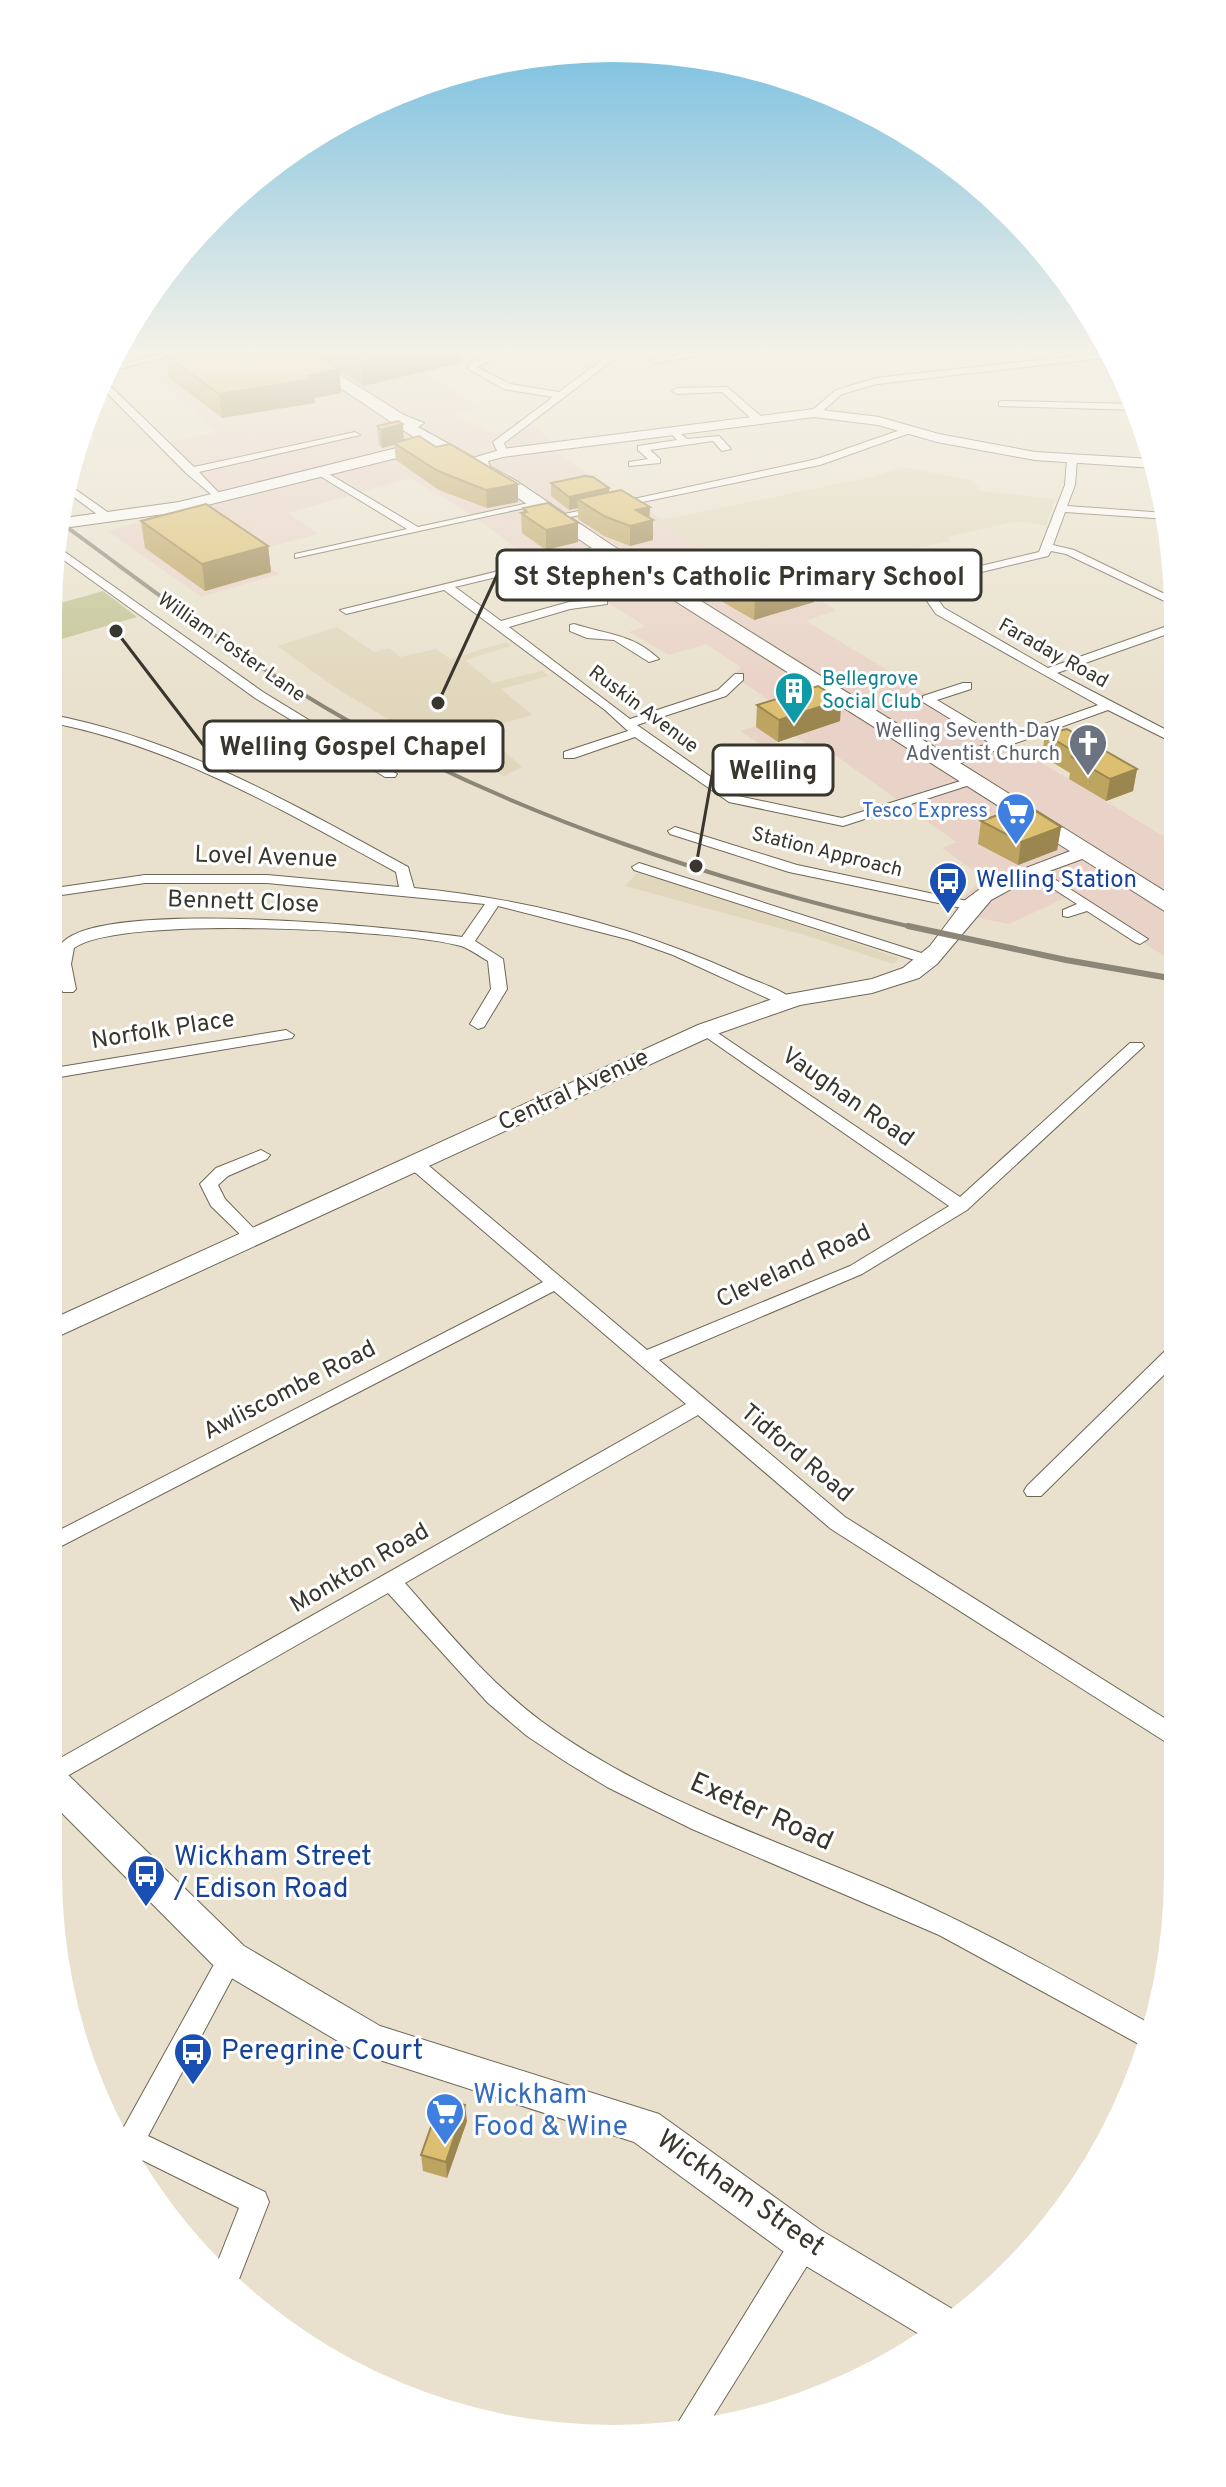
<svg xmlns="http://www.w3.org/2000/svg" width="1226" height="2487" font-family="Overpass,sans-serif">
  <rect width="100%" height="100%" fill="#e9e1cd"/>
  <path fill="#e9d2c7" d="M187,353H454L460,363L427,374L479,407L453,414L488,431L503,432L519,420L533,423L552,443L550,449L603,484L591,487L635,501L671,526L767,567L836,610L806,621L1163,836L1174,832L1175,958L1164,956L1071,895L1009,924L953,913L965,895L985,879L942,848L956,842L827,749L818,752L795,736L763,746L740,731L791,715L733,676L741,667L706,644L669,655L629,632L645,626L604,600L573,602L556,590L567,586L469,513L411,478L288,513L318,534L250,552L279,574L202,597L107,531L213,503L202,474L168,443L216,432L144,365Z"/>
  <g fill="#e1d7bc">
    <path d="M903,467L974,481L980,491L1055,499L1046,526L1017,521L947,537L951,541L910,549L742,570L672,531L671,526L661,520L868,478Z"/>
    <path d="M337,627L374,652L390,648L400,657L436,649L450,659L506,642L511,646L465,660L493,683L542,671L548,676L501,689L532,715L480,730L522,767L504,776L407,730L339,690L277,646Z"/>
    <path d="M637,873L675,883L899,958L894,964L801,934L625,886Z"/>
  </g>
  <path fill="#c1c493" d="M103,591L137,617L48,643V629L57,604Z"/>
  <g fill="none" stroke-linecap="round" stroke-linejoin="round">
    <g stroke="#6e6756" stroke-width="2">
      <g id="street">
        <path d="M164,353H181L103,373L107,368Z"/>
        <path d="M494,353H509L477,367L510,384L559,392L611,353H622L504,443L508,453L503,456L498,453L493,442L553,397L504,389L467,368L471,361Z"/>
        <path d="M685,353H713L654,363L649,360Z"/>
        <path d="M1102,353H1110L1112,357L877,384L842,394L818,415L809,413L836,390L876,378Z"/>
        <path d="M101,377L194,467L355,432L360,435L199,472L223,497L218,500L186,473L98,384Z"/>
        <path d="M727,387L763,418V422H755L722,392L677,394L672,391L677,388Z"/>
        <path d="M1002,401L1137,404L1138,410L999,406V402Z"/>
        <path d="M909,427L914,430L913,432L820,465L556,520L551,517L817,459Z"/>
        <path d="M675,429L687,439L719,436L731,449L722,451L713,441L650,450L660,459V463L629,466V462L648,459L638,450V446L677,440L670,432Z"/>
        <path d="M1072,457L1077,460L1075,485L1067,506L1166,513L1168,519L1065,512L1053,545L1074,550L1173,598V605L1066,554L1051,551L1048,556L948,580L939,601L944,608L1048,668L1173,624V632L1057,673L1174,734V743L1108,710L952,766H942V760L990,743L923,702V696L963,683H971V689L937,700L1002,739L1098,705L936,614L927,601L930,594L836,584L822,586L816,583L836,578L933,587L939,576L1039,552L1065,485L1067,460Z"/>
        <path d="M324,471L418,527L538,501L543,504L295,558V554L407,529L320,476L319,474Z"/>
        <path d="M65,482L113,516V520H105L63,489Z"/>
        <path d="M55,545L263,692L397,774L395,777H385L255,698L54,553Z"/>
        <path d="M604,545L610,548L608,550L455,587L501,621L569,602L607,600V604L570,609L509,627L630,719L718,690L735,674H743V680L726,696L637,725L738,796L842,818L970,778L975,777L982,781L843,826L729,802L635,737L574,758H564V752L628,731L605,710L444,590L346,614L340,610Z"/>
        <path d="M574,624C607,635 631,633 659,659L649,662L614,640L587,638L570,631V625Z"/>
        <path d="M48,714C183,740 289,802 408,867L414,888C528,899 635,927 739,974C756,982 781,988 794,1001L786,1006L780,1004L673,955L631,940L498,906L475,941L503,959L507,989L484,1027L478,1029L470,1024L491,989L488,961C479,956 470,949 461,946C401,929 119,915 74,948L71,964L76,989L73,992H63C56,979 50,953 64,941C111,899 394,927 462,937L485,904L267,883H145L48,897V889L145,875H267L399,887L396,872C284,811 175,746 48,722Z"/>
        <path d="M675,827L797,865L972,902L979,906L972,910L789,872L670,834L668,831Z"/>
        <path d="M639,863L934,957L937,960L929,965L924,963L634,870L632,867Z"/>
        <path d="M1034,866L1148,939L1140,944L1135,942L1087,911L1068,917L1063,916V910L1077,904L1029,873V867Z"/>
        <path d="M706,1025L960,1197L1130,1043H1142L1144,1046L967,1210L862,1274L659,1360L845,1517L1177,1726L1178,1746L1169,1744L831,1529L698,1415L405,1583C448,1632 489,1682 541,1721C644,1797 768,1837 885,1887C978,1927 1066,1977 1154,2026L1148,2049L939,1935L692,1829L607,1787L566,1762L527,1736L488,1703L388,1593L48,1787V1765L686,1404L554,1291L48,1553V1536L543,1282L410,1168L407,1164L410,1160H422L647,1350L850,1266L949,1206L700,1033L698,1030Z"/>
        <path d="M286,1030L294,1035L292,1038L48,1079V1069Z"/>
        <path d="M261,1150L270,1155L267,1159L228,1176L218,1185L225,1199L263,1238L254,1244L248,1242L211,1206L200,1184L216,1168Z"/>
        <path d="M1176,1345V1363L1041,1496H1027L1024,1491L1027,1486L1169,1347Z"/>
        <path d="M231,1947L240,1950L243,1958L148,2136L265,2192L269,2202L234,2292L214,2271L239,2208L136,2157L133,2159L120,2134L222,1950Z"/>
        <path d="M805,2229L815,2233L819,2243L815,2253L706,2428L687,2434H671L795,2233Z"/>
      </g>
    </g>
    <g stroke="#6e6756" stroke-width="2">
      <g id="secondary">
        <path d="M814,409L879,417L939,434L1035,452L1152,459L1154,468L1035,460L937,442L878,425L814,417L503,457L488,461L491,470L483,475L475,470L473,458L503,449Z"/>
        <path d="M1086,845L1093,847L1096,851L1093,855L1033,877L991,900L937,964L919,978L872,993L800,1005L714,1035L48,1341V1321L698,1025L784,995L872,979L903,968L930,946L964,901L989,882Z"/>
        <path d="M48,1763L60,1767L244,1946L380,2026L659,2114L819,2229L964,2316L929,2340L791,2257L634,2142L358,2053L218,1970L48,1799Z"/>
      </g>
    </g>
    <g stroke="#6e6756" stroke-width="2">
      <path id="primary" d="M288,353H305L404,415L424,423L418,427L518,482L610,544L1174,897V914L1166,912L598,552L506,490L433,449L179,512L56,529L57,519L179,502L421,442Z"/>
    </g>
    <use href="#street" fill="#fff" fill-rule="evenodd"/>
    <use href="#secondary" fill="#fff" fill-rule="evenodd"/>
    <use href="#primary" fill="#fff" fill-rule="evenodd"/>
    <path stroke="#8b8678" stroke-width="4" d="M57,520C151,588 244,662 345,719C523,819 719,882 916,928"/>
    <path stroke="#8b8678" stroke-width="6" d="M908,926L1066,960L1175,979"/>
  </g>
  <g fill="#bea461">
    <path d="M323,353H462L463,362L363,386L340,371L341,393L315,398V403L222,418L169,378L166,355H241L324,359Z"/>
    <path d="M377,426L404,440L518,502L487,508L439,490L396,460L394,445L382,448L379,445Z"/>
    <path d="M551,483L609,493L650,507L649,518L653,520V540L630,546L604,536L578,519V508L569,510L551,496Z"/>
    <path d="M523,508L578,523V542L546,550L522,533L521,513H523Z"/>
    <path d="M141,521L268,546L271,572L205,591L145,548Z"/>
    <path d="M686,559L730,565L814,602L754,620L685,580Z"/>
    <path d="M591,568L646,589L618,598L591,581Z"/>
    <path d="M841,700L840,721L778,742L756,727L757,705Z"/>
    <path d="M1045,734L1137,769L1133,791L1106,801L1069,779L1070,773L1042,756Z"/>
    <path d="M981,821L1061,827L1057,850L1018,865L978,844Z"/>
    <path d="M467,2121L447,2178L423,2171L421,2155Z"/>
  </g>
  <g fill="#9b864f">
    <path d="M399,353H462L463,362L363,386L361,362Z"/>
    <path d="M339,369L341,393L315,398V403L222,418L219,394Z"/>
    <path d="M403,424L404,443H394V445L382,448L381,430Z"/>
    <path d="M518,484V502L487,508L486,490Z"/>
    <path d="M609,488V501L577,499L578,508L569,510V497Z"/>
    <path d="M650,507L649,521L653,520V540L630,546V526L636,510Z"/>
    <path d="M578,523V542L546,550V530Z"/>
    <path d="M268,546L271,572L205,591L202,564Z"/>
    <path d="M647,576L646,589L618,598V584Z"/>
    <path d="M815,581L814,602L754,620L755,600Z"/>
    <path d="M841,700L840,721L778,742L779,720Z"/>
    <path d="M1137,769L1133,791L1106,801L1110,779Z"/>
    <path d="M1061,827L1057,850L1018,865L1021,842Z"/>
    <path d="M465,2105L467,2121L447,2178L446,2162Z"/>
  </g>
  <g fill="#ddbf71" stroke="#9b864f" stroke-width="2">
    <path d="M176,353H238L241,355L251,353H316L339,369L308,376L313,379L219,394L166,355Z"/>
    <path d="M347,353H399L361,362Z"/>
    <path d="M398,421L403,424L381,430L377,426Z"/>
    <path d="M419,436L436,447L450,444L518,484L486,490L438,471L394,443Z"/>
    <path d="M585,476L593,477L609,488L569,497L551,483Z"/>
    <path d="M621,490L650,507L636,510L653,520L630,526L604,516L577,499Z"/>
    <path d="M548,503L578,523L546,530L521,513L527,512L523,508Z"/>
    <path d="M206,504L268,546L202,564L141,521Z"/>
    <path d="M818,686L841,700L779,720L757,705Z"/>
    <path d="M1067,729L1137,769L1110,779L1072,757L1078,754L1045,734Z"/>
    <path d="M1026,805L1061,827L1021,842L981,821Z"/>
    <path d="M441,2099L465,2105L446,2162L421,2155Z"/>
  </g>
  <linearGradient id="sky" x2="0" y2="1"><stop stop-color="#6bbadf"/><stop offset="0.5" stop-color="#f5f2e8"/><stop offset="1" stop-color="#f5f2e8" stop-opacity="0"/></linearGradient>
  <rect width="1226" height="701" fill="url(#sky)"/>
  <defs>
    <g id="building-pin" transform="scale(2)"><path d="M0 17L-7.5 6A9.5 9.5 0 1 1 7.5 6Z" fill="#0f9aa8" stroke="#fff"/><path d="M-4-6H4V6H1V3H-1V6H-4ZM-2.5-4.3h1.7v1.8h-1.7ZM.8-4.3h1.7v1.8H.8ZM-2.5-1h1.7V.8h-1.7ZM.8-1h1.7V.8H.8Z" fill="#fff"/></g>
    <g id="church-pin" transform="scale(2)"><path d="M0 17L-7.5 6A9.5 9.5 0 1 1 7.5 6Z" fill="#6b7280" stroke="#fff"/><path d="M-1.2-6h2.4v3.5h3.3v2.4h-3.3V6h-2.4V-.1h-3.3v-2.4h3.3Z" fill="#fff"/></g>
    <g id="supermarket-pin" transform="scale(2)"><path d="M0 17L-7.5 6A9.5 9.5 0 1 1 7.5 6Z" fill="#3f7fe0" stroke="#fff"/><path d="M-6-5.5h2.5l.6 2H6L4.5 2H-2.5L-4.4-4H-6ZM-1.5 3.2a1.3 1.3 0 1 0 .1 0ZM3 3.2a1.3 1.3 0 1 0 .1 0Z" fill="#fff"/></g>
    <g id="bus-pin" transform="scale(2)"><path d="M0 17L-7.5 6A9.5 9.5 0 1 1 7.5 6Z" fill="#1a4fb4" stroke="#fff"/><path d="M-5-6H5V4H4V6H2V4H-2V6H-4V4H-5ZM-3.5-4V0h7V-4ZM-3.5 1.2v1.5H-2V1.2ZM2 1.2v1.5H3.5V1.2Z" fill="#fff"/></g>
  </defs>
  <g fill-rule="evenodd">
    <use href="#building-pin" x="794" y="691"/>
    <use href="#church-pin" x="1088" y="743"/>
    <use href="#supermarket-pin" x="1016" y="812"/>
    <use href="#bus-pin" x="948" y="881"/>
    <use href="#bus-pin" x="146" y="1874"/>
    <use href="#bus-pin" x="193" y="2052"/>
    <use href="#supermarket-pin" x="445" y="2112"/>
  </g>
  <g text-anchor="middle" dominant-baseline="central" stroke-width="6" stroke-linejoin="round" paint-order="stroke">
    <g font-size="20" fill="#39362e" stroke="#fff">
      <text transform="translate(231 648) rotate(35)">William Foster Lane</text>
      <text transform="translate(1053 654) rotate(29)">Faraday Road</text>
      <text transform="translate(643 710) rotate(37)">Ruskin Avenue</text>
      <text transform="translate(827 853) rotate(14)">Station Approach</text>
    </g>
    <g font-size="20" fill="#0d838f" stroke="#fff" text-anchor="start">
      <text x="822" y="680">Bellegrove<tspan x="822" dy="23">Social Club</tspan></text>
    </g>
    <g font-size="20" fill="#5b616d" stroke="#fff" text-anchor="end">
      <text x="1060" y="732">Welling Seventh-Day<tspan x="1060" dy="23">Adventist Church</tspan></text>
    </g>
    <g font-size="20" fill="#366cbe" stroke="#fff" text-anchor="end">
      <text x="988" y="812">Tesco Express</text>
    </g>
    <g font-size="24" fill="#39362e" stroke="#fff">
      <text transform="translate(266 858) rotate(2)">Lovel Avenue</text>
      <text transform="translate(243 903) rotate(2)">Bennett Close</text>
      <text transform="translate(163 1031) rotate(-9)">Norfolk Place</text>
      <text transform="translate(574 1091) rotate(-25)">Central Avenue</text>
      <text transform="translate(847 1098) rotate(35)">Vaughan Road</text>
      <text transform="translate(794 1267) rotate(-25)">Cleveland Road</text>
      <text transform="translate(290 1391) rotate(-27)">Awliscombe Road</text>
      <text transform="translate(796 1454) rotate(40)">Tidford Road</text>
      <text transform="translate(360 1569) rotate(-30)">Monkton Road</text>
    </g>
    <g font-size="24" fill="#164399" stroke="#fff" text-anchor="start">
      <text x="976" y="881">Welling Station</text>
    </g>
    <g font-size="28" fill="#39362e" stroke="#fff">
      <text transform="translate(761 1813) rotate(24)">Exeter Road</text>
      <text transform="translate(740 2194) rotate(35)">Wickham Street</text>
    </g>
    <g font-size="28" fill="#164399" stroke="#fff" text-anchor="start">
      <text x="174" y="1858">Wickham Street<tspan x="174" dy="32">/ Edison Road</tspan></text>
      <text x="221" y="2052">Peregrine Court</text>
    </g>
    <g font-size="28" fill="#366cbe" stroke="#fff" text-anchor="start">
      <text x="473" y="2096">Wickham<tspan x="473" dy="32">Food &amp; Wine</tspan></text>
    </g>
  </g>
  <path d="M0 0H1226V2487H0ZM613 62H613A551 551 0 0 1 1164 613V1874A551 551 0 0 1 613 2425H613A551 551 0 0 1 62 1874V613A551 551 0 0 1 613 62Z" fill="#fff" fill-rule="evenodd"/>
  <path fill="none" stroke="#39362e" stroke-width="3" d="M438 703L497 575M116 631L204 746M696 866L713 770"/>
  <g fill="#39362e" stroke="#fff" stroke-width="3">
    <circle cx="438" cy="703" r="8"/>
    <circle cx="116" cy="631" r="8"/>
    <circle cx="696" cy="866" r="8"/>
  </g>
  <g fill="#fff" stroke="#39362e" stroke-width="3">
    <rect x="497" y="550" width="484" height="50" rx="8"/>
    <rect x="204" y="721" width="299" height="50" rx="8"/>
    <rect x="713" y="745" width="120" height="50" rx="8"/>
  </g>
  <g font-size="26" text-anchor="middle" font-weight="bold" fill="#39362e">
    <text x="739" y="585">St Stephen's Catholic Primary School</text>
    <text x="353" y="755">Welling Gospel Chapel</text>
    <text x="773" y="779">Welling</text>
  </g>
</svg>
